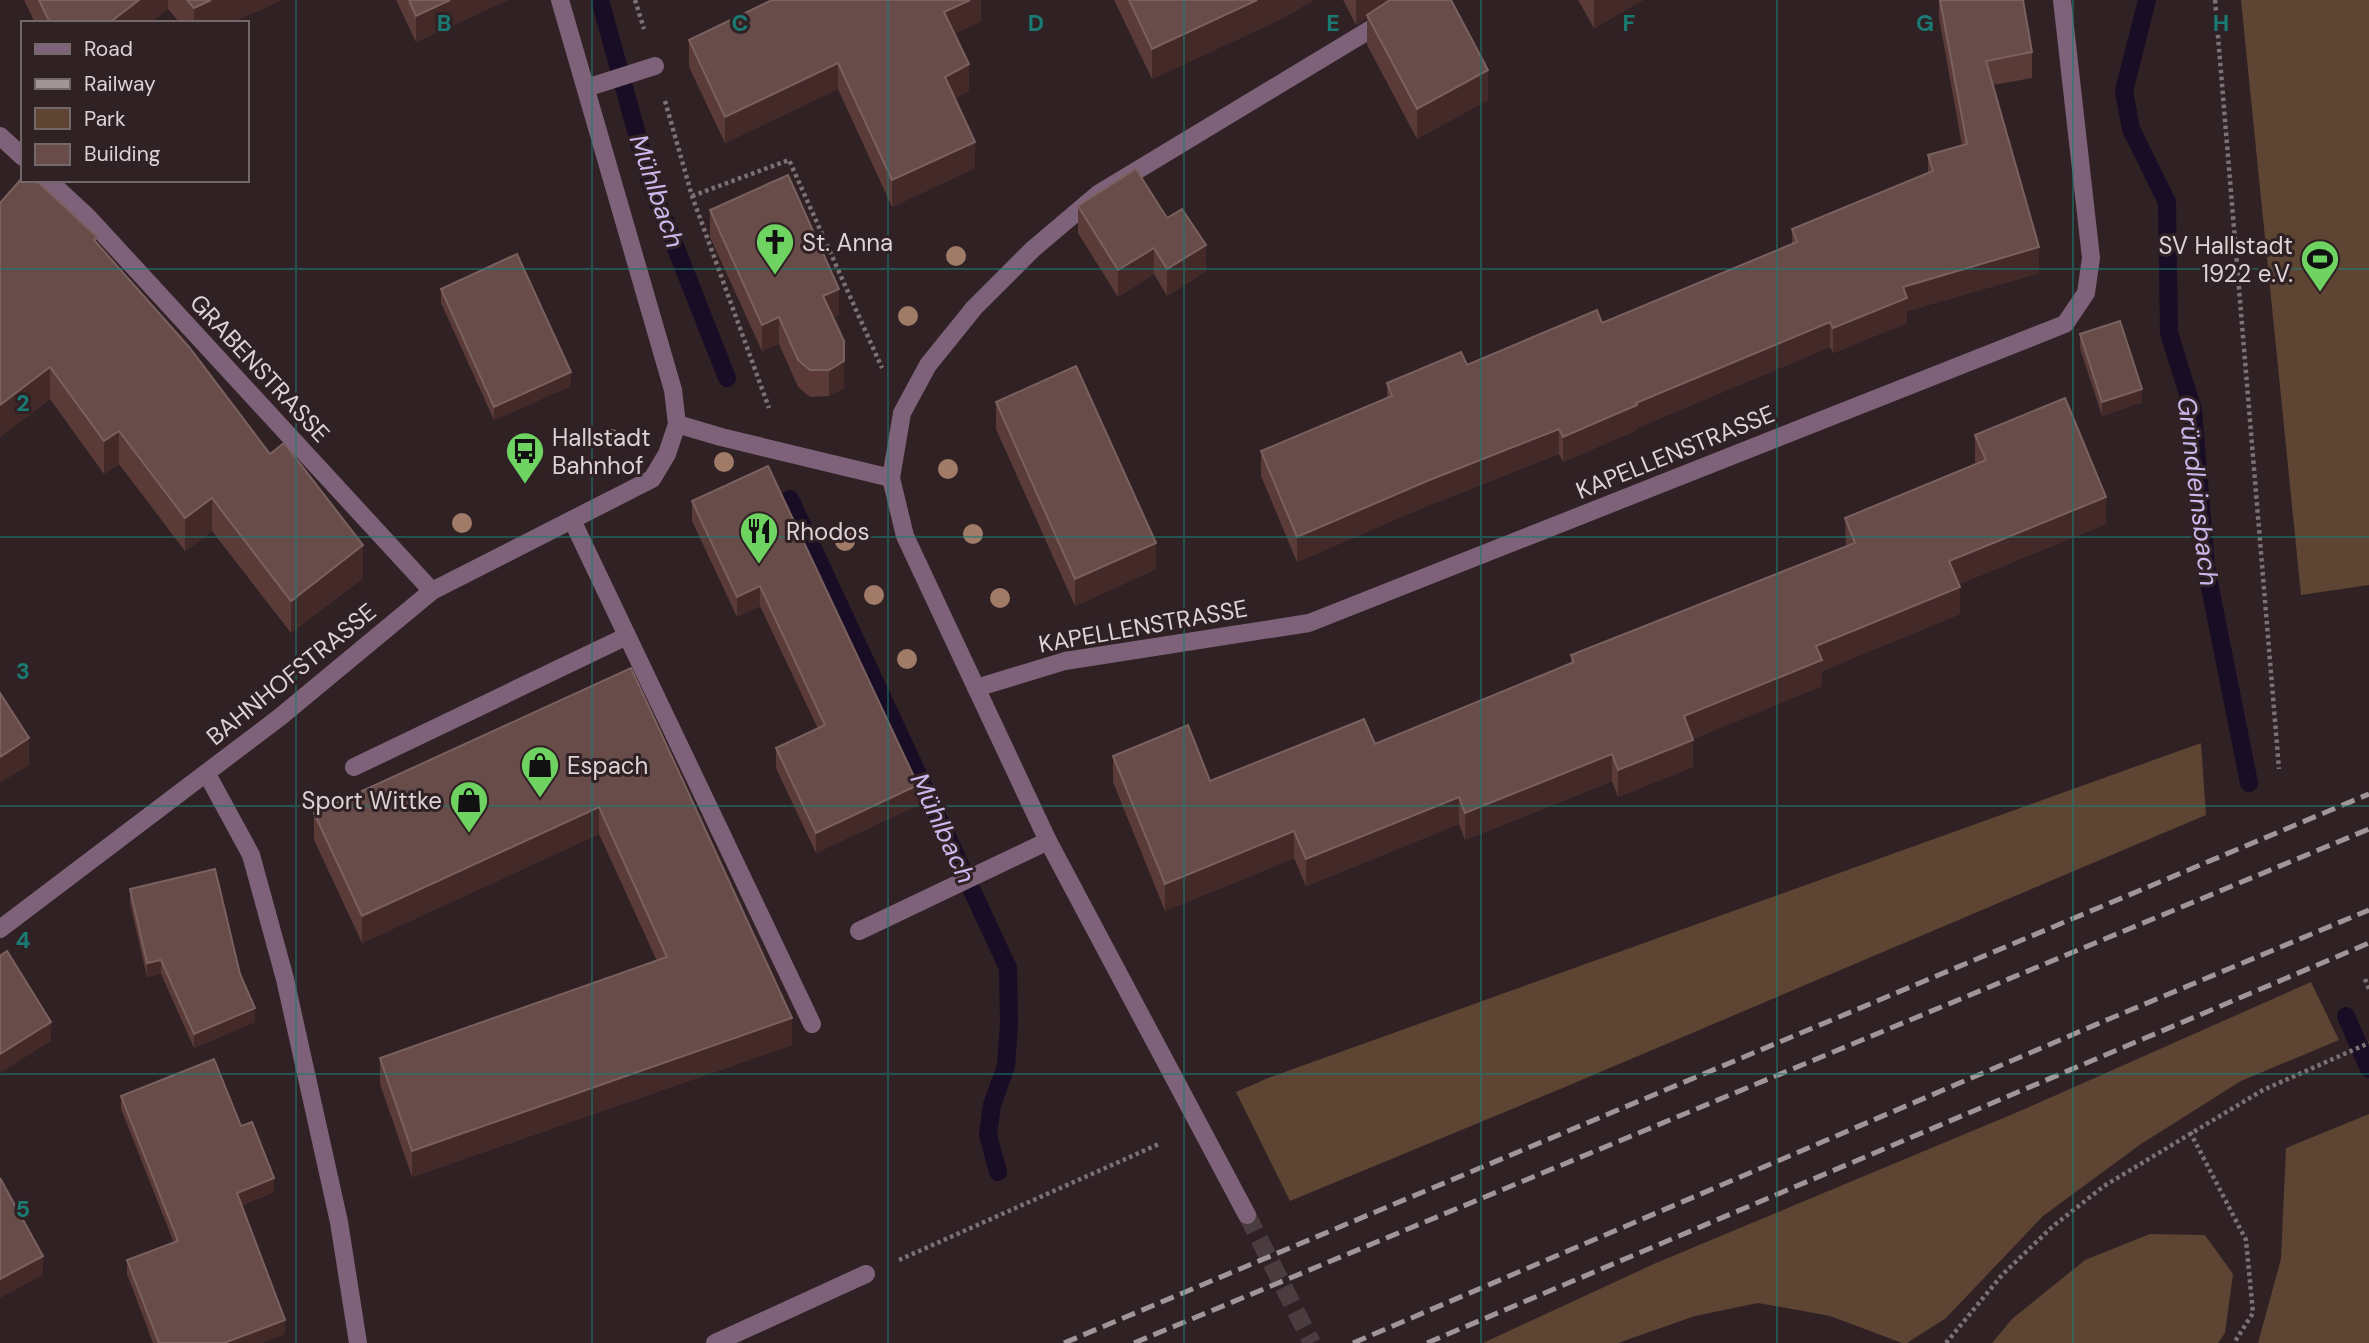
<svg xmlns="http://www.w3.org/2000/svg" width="2369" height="1343" font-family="'DM Sans',sans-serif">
  <rect width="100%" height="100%" fill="#302125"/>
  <g fill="#5d4433">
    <path d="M2241,0H2369V585L2301,595Z"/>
    <path d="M2201,743L2206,815L1565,1087L1290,1201L1236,1092L1268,1078Z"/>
    <path d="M2311,982L2339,1040L2241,1081L2141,1144L2043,1216L1946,1318L1907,1343H1902L1830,1316L1758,1303L1695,1316L1618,1343H1483L1656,1263L2020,1111Z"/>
    <path d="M2369,1114V1343H2258L2281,1259L2286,1148Z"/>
    <path d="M2150,1234L2205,1235L2233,1274L2225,1333L2218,1343H1992L2012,1319L2085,1260Z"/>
  </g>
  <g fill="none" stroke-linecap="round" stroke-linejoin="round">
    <g stroke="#180d24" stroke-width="18">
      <path d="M600,0L651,185L727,378"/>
      <path d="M2147,0L2124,91L2131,129L2167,202L2169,333L2193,410L2206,567L2249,783"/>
      <path d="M790,499L1008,968L1009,1024L1006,1066L992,1105L988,1135L998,1172"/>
      <path d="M2346,1016L2369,1069"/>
    </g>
    <path stroke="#4a3c3f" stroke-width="18" stroke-dasharray="18 9" stroke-linecap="butt" d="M1247,1215L1312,1343"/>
    <g stroke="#7e7174" stroke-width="4.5" stroke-dasharray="3.5 3.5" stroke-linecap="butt">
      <path d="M635,0L644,29"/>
      <path d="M2215,0L2279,769"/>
      <path d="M665,101L692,196L769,408"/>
      <path d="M692,196L789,160L882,368"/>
      <path d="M2365,979L2369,989"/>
      <path d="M2190,1132L2246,1240L2253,1313L2234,1343"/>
      <path d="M899,1260L1159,1144"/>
      <path d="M1946,1343L2002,1275L2052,1227L2104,1186L2263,1090L2369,1043"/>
    </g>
    <g stroke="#7e6279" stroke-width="18">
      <path d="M586,88L655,66"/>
      <path d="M0,136L23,157"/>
      <path d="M48,180L87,216L432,591"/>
      <path d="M677,424L721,437L891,478"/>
      <path d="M572,520L812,1024"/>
      <path d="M976,688L1065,661L1309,623L2065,324L2086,293L2091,258L2062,0"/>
      <path d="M354,767L627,636"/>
      <path d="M207,774L251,855L285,979L339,1222L358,1343"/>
      <path d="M0,929L280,717L432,591L652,479L667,454L677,424L673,390L560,0"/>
      <path d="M859,931L1048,841"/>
      <path d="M1247,1215L1048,841L905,536L891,478L902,413L928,365L974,308L1033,249L1098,194L1419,0"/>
      <path d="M715,1343L866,1274"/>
    </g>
    <g stroke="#a19598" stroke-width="5" stroke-dasharray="14 7" stroke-linecap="butt">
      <path d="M1064,1343L2369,794"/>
      <path d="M1134,1343L2369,829"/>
      <path d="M1353,1343L2109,1019L2369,910"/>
      <path d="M1427,1343L2369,943"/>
    </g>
  </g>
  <g fill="#9f7b68">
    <circle cx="956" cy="256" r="10"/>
    <circle cx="908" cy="316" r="10"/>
    <circle cx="611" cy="439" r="10"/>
    <circle cx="724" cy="462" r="10"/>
    <circle cx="948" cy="469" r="10"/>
    <circle cx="462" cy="523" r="10"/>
    <circle cx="973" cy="534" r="10"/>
    <circle cx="845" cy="541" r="10"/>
    <circle cx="874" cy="595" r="10"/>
    <circle cx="1000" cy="598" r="10"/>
    <circle cx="907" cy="659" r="10"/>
  </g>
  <g fill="#5a3b38">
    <path d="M24,0H282L230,23H180L168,9L150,23H35Z"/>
    <path d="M396,0H508L416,42Z"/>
    <path d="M981,0V21L954,34L969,91L955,98L975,168L892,207L838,89L725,143L689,67V40Z"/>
    <path d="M1114,0H1314L1279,20L1152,79Z"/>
    <path d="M1343,0H1451L1488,100L1417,139L1367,45V18L1356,25Z"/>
    <path d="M1578,0H1643L1594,28Z"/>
    <path d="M1939,0H2023L2032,52V78L1993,85L2039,273L1907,311V323L1833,353L1830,347L1637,428V430L1563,462L1559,454L1427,506L1297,562L1261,476V451L1387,399V383L1467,365L1602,323L1792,244V229L1928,173V155L1962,145L1939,18Z"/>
    <path d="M1078,206L1167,218L1206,271L1167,296L1154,274L1118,297L1078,233Z"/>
    <path d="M710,210L839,315L833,318L844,388L829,396L810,397L798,387L779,344L762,351L710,237Z"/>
    <path d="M97,244L363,578L291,633L212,531L185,551L119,464L104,474L50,399L0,437Z"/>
    <path d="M441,289L571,386L494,420L441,303Z"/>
    <path d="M2080,334L2142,402L2102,416L2080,348Z"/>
    <path d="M996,402L1156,569L1075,606L996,429Z"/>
    <path d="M1975,435L2106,524L1959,584L1960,614L1822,671V686L1693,739V767L1618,797L1612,781L1465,840L1459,824L1306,886L1294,858L1165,911L1113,782V756L1210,781L1375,744L1571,664V655L1846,546L1845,518L1976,464L1975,461Z"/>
    <path d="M768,466L918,805L816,853L776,768V748L818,729L760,606L737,617L692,521V501Z"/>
    <path d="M631,668L792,1045L412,1177L380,1084V1058L657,961L599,834L362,943L314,840V813Z"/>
    <path d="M130,889L240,974L255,1022L194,1048L161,974L147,977L130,903Z"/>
    <path d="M121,1096L241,1126L274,1192L242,1205L285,1334L261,1343H153L127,1274V1260L174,1243L121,1109Z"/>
  </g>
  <g fill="#432a29">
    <path d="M139,0H168V9L150,23H109Z"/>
    <path d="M211,0H282L230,23H194V8Z"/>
    <path d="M450,0H508L416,42V16Z"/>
    <path d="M970,0H981V21L944,39V12Z"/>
    <path d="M1257,0H1314L1279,20L1152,79V49Z"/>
    <path d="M1356,0H1397L1367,15V18L1356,25Z"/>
    <path d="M1594,0H1643L1594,28Z"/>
    <path d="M838,63V89L725,143V117Z"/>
    <path d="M969,64V91L945,103V77Z"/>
    <path d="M1488,70V100L1417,139V109Z"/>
    <path d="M975,142V168L892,207V180Z"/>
    <path d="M1206,245V271L1167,296V269Z"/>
    <path d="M2039,247V273L1907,311V323L1833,353V328L1903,287Z"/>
    <path d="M1154,248V274L1118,297V270Z"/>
    <path d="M839,289V315L823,322V296Z"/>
    <path d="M779,317V344L762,351V325Z"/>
    <path d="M1830,322V347L1637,428V430L1563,462V437L1636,403Z"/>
    <path d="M844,361V388L829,396V370Z"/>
    <path d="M50,367V399L0,437V405Z"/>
    <path d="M571,372V386L494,420V407Z"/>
    <path d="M2142,389V402L2102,416V402Z"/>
    <path d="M1559,429V454L1427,506L1297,562V537L1427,481Z"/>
    <path d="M119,431V464L104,474V441Z"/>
    <path d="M2106,497V524L1949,588V561Z"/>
    <path d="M212,498V531L185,551V518Z"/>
    <path d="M1156,543V569L1075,606V579Z"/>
    <path d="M363,545V578L291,633V601Z"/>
    <path d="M760,586V606L737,617V597Z"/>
    <path d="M1960,587V614L1822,671V686L1684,743V716L1816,646Z"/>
    <path d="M29,738V765L0,783V757Z"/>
    <path d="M1693,740V767L1618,797V770Z"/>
    <path d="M1612,754V781L1465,840V813Z"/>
    <path d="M918,785V805L816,853V833Z"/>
    <path d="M1459,797V824L1306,886V859Z"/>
    <path d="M599,807V834L362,943V916Z"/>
    <path d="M1294,831V858L1165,911V884Z"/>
    <path d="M161,960V974L147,977V963Z"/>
    <path d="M255,1008V1022L194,1048V1034Z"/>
    <path d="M792,1018V1045L412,1177V1151Z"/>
    <path d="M51,1022V1041L0,1073V1054Z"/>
    <path d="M274,1178V1192L237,1206V1193Z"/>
    <path d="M43,1256V1275L0,1298V1279Z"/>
    <path d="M285,1320V1334L261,1343H224Z"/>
  </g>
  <g fill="#684c49" stroke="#7a615f" stroke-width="2">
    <path d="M39,0H139L109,23H50Z"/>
    <path d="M187,0H211L194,8Z"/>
    <path d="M409,0H450L416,16Z"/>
    <path d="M772,0H970L944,12L969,64L945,77L975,142L892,180L838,63L725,117L689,40Z"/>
    <path d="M1129,0H1257L1152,49Z"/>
    <path d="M1390,0H1451L1488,70L1417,109L1367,15Z"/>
    <path d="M1940,0H2023L2032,52L1986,61L2039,247L1903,287L1907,298L1833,328L1830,322L1636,403L1637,405L1563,437L1559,429L1427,481L1297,537L1261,451L1392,396L1387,383L1461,352L1467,365L1597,310L1602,323L1797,242L1792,229L1933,171L1928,155L1967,144Z"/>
    <path d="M1136,169L1167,218L1182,209L1206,245L1167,269L1154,248L1118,270L1078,206Z"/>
    <path d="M788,175L839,289L823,296L844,341V361L829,370H810L798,360L779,317L762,325L710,210Z"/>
    <path d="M23,177V180H36L97,237L94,240L189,347L270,454L284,443L363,545L291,601L212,498L185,518L119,431L104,441L50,367L0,405V203Z"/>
    <path d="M517,254L571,372L494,407L441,289Z"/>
    <path d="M2120,321L2142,389L2102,402L2080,334Z"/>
    <path d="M1076,366L1156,543L1075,579L996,402Z"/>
    <path d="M2065,398L2106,497L1949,561L1960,587L1816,646L1822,660L1684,716L1693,740L1618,770L1612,754L1465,813L1459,797L1306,859L1294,831L1165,884L1113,756L1188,725L1210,781L1364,719L1375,744L1574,662L1571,655L1855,543L1845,518L1986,460L1975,435Z"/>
    <path d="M768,466L918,785L816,833L776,748L825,725L760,586L737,597L692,501Z"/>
    <path d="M631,668L792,1018L412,1151L380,1058L667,957L599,807L362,916L314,813Z"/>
    <path d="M0,693L29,738L0,757Z"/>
    <path d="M215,869L240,974L255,1008L194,1034L161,960L147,963L130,889Z"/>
    <path d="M7,951L51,1022L0,1054V956Z"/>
    <path d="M214,1059L241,1126L252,1122L274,1178L237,1193L285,1320L224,1343H159L127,1260L178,1241L121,1096Z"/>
    <path d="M0,1178L43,1256L0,1279Z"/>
  </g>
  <path fill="none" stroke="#197b73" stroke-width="2" stroke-opacity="0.55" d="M296,0V1343M592,0V1343M888,0V1343M1184,0V1343M1481,0V1343M1777,0V1343M2073,0V1343M0,269H2369M0,537H2369M0,806H2369M0,1074H2369"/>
  <defs>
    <g id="church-pin" transform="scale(2.0125)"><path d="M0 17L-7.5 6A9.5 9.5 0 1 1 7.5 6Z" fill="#6ed360" stroke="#302125"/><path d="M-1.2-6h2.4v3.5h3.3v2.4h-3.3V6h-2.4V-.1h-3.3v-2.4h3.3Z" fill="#111"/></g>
    <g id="stadium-pin" transform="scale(2.0125)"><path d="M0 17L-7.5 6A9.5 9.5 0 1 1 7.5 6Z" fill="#6ed360" stroke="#302125"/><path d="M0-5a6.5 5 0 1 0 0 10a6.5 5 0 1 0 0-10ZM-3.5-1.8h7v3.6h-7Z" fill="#111"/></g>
    <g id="bus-pin" transform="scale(2.0125)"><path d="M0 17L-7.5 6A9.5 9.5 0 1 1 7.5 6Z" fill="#6ed360" stroke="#302125"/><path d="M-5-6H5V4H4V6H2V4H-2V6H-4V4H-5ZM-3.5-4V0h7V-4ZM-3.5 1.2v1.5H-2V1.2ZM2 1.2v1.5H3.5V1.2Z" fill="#111"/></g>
    <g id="restaurant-pin" transform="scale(2.0125)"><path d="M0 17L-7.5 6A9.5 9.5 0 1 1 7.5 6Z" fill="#6ed360" stroke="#302125"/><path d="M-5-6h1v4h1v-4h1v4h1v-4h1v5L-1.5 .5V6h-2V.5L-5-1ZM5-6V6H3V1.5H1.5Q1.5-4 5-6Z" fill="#111"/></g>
    <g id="shop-pin" transform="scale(2.0125)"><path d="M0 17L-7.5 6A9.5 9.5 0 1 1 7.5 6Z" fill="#6ed360" stroke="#302125"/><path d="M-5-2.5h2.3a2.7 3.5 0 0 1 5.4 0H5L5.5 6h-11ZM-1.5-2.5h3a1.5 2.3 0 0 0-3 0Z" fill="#111"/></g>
  </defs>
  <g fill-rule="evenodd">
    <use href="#church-pin" x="775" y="242"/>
    <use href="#stadium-pin" x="2320" y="259"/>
    <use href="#bus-pin" x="525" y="451"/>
    <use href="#restaurant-pin" x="759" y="531"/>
    <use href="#shop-pin" x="540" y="765"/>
    <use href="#shop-pin" x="469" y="800"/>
  </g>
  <g text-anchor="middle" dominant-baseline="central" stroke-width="6" stroke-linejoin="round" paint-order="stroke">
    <g font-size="24" fill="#ddd3d5" stroke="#302125" text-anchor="start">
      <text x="802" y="242">St. Anna</text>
      <text x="2293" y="245" text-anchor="end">SV Hallstadt<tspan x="2293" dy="28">1922 e.V.</tspan></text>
      <text x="552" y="437">Hallstadt<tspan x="552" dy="28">Bahnhof</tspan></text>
      <text x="786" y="531">Rhodos</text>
      <text x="567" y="765">Espach</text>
      <text x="442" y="800" text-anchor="end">Sport Wittke</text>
    </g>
    <g font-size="24" fill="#ddd3d5" stroke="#302125">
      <text transform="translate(260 368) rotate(47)">GRABENSTRASSE</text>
      <text transform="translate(1675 452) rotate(-22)">KAPELLENSTRASSE</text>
      <text transform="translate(1143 626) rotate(-10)">KAPELLENSTRASSE</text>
      <text transform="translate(291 674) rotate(-39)">BAHNHOFSTRASSE</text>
    </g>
    <g font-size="26" font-style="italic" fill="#cdb7ec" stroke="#302125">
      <text transform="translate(657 191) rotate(71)">Mühlbach</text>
      <text transform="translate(2198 491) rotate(83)">Gründleinsbach</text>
      <text transform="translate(943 828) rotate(65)">Mühlbach</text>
    </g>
  </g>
  <g font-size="23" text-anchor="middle" font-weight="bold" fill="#197b73" stroke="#302125" stroke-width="6" stroke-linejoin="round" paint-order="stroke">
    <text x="444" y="31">B</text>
    <text x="740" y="31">C</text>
    <text x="1036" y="31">D</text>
    <text x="1333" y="31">E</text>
    <text x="1629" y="31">F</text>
    <text x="1925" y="31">G</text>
    <text x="2221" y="31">H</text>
    <text x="23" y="411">2</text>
    <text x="23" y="679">3</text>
    <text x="23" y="948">4</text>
    <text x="23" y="1217">5</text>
  </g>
  <rect x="21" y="21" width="228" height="161" fill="#302125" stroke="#75686b" stroke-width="2"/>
  <rect x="35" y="44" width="35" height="10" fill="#7e6279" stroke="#75686b" stroke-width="2"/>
  <text x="84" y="56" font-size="21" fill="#ddd3d5">Road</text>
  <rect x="35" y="79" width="35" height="10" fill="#a19598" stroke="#75686b" stroke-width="2"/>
  <text x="84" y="91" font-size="21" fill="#ddd3d5">Railway</text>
  <rect x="35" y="108" width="35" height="21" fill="#5d4433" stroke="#75686b" stroke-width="2"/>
  <text x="84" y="126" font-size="21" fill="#ddd3d5">Park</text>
  <rect x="35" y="144" width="35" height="21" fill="#684c49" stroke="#75686b" stroke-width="2"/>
  <text x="84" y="161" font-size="21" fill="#ddd3d5">Building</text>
</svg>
